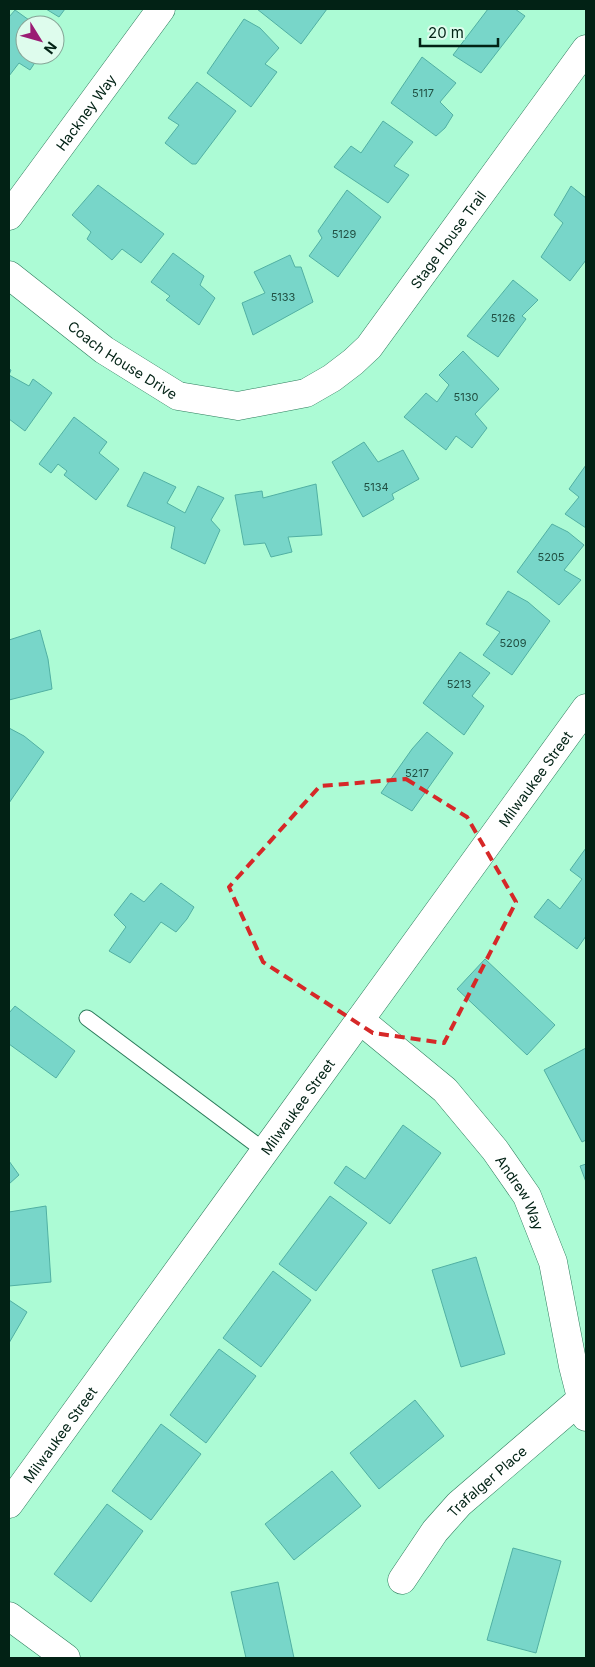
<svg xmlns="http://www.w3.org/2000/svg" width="595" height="1667" font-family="Inter,sans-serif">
  <rect width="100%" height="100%" fill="#acfbd5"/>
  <g fill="#78d6c9" stroke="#51b0a3">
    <path d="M46,9H65L59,17Z"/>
    <path d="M257,9H327L301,44Z"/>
    <path d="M488,9H515L525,16L481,73L453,55Z"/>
    <path d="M15,10L36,25H25V55H40L30,70L19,63L9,76V17Z"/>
    <path d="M244,19L260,28L279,48L265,64L277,72L251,107L207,73Z"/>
    <path d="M422,57L456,83L440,102L453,115L445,128L436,136L391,103Z"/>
    <path d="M197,82L236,111L196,164H192L165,143L179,125L168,118Z"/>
    <path d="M383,121L413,142L394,166L409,175L388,203L334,167L351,146L361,153Z"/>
    <path d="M98,185L164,234L141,263L122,249L112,260L87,239L91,232L72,215Z"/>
    <path d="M571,186L586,198V260L570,281L541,257L563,223L554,215Z"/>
    <path d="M347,190L381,217L338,277L309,256L322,238L318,231Z"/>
    <path d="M173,253L204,276L200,285L215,298L199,325L166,300L170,296L151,282Z"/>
    <path d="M290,255L295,267H301L313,302L253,335L242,303L265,293L254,272Z"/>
    <path d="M513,280L538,300L522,316L526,319L498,357L467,336Z"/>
    <path d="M463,351L499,389L475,414L487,428L472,448L456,436L446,450L404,417L426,393L437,402L449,385L439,375Z"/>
    <path d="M9,369L11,370L9,375L29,386L33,379L52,393L25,431L9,419Z"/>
    <path d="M74,417L107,442L99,453L119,469L96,500L64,475L67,471L58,464L51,473L39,464Z"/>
    <path d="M364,442L378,462L403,450L419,479L392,494L394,499L363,517L332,462Z"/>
    <path d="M586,465V528L565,514L579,497L569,489Z"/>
    <path d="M144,472L176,487L167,503L185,513L198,486L224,498L211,520L220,530L205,564L171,548L175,527L127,506Z"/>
    <path d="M316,484L322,535L288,537L292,552L271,557L265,543L244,545L235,495L262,491L263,498Z"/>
    <path d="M552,524L568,532L584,545L564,570L581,580L559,605L517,572Z"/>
    <path d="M508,591L528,602L550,621L512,675L483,655L500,632L486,624Z"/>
    <path d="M40,630L48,659L52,689L9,700V640Z"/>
    <path d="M460,652L490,673L472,696L484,706L464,735L423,703Z"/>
    <path d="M9,728L24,736L44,752L9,803Z"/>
    <path d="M427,732L453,753L412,811L381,793L412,749Z"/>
    <path d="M586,848V936L577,949L534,917L548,899L560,909L582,879L570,870Z"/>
    <path d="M161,883L194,907L187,919L176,932L161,922L130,963L109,951L126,927L114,915L131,893L144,902Z"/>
    <path d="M485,959L555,1025L527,1055L457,989Z"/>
    <path d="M15,1006L75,1051L56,1078L9,1044V1013Z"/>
    <path d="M586,1048V1140L582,1142L544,1070Z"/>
    <path d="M403,1125L441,1153L390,1224L334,1183L346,1166L365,1179Z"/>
    <path d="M9,1161L19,1175L9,1184Z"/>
    <path d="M586,1164V1182L580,1166Z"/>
    <path d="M330,1196L367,1223L316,1291L279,1264Z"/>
    <path d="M46,1206L51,1282L9,1286V1212Z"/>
    <path d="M476,1257L505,1354L461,1367L432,1270Z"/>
    <path d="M273,1271L311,1300L261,1367L223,1338Z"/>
    <path d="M9,1300L27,1312L9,1343Z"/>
    <path d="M219,1349L256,1376L206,1443L170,1415Z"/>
    <path d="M415,1400L444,1436L379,1489L350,1453Z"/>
    <path d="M161,1424L201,1454L151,1520L112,1491Z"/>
    <path d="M332,1471L361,1506L294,1560L265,1524Z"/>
    <path d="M107,1504L143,1531L91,1602L54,1574Z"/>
    <path d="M513,1548L561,1561L536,1653L487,1640Z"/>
    <path d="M278,1582L294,1658H246L231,1592Z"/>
  </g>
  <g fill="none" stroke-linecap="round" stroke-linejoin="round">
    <g stroke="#2d7c5c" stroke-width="17">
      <path id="lane" d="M87,1018L265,1151"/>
    </g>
    <g stroke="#2d7c5c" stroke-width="29">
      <g id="street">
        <path id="s1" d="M9,216L161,9"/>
        <path id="s2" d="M9,275L104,350L178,396L238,406L306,393L332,378L353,362L369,347L586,49"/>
        <path id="s3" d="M360,1020L445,1090L495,1150L527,1196L553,1262L573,1366L586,1417"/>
        <path id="s4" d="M402,1580L435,1531L459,1504L586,1395"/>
      </g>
    </g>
    <g stroke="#2d7c5c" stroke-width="29">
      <g id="secondary">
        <path id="s5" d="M9,1504L586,708"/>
        <path d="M9,1616L66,1658"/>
      </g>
    </g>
    <use href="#lane" stroke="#fff" stroke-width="15"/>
    <use href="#street" stroke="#fff" stroke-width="28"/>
    <use href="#secondary" stroke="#fff" stroke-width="28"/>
  </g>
  <path fill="none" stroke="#d62828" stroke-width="4" stroke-dasharray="10 6" stroke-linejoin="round" d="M406,779L467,817L516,902L444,1043L373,1033L263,962L229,887L320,786Z"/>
  <g text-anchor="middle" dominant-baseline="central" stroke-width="5" stroke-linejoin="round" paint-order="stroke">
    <g font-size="11" fill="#204f42">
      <text x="423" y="93">5117</text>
      <text x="344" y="234">5129</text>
      <text x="283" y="297">5133</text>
      <text x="503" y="318">5126</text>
      <text x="466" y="397">5130</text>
      <text x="376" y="487">5134</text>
      <text x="551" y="557">5205</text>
      <text x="513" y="643">5209</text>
      <text x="459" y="684">5213</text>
      <text x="417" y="773">5217</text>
    </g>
    <g font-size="14" fill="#022215" stroke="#defced">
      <text stroke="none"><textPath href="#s1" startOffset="129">Hackney Way</textPath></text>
      <text stroke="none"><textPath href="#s2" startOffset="550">Stage House Trail</textPath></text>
      <text stroke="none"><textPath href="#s2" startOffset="142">Coach House Drive</textPath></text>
      <text stroke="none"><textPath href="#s5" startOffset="896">Milwaukee Street</textPath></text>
      <text stroke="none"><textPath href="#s5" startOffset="491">Milwaukee Street</textPath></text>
      <text stroke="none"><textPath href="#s3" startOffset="238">Andrew Way</textPath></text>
      <text stroke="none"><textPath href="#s5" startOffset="86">Milwaukee Street</textPath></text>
      <text stroke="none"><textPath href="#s4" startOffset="131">Trafalger Place</textPath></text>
    </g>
  </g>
  <rect width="595" height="1667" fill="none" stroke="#022215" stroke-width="20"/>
  <g transform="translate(40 40) rotate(127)"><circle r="24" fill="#defced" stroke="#86a597"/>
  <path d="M0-4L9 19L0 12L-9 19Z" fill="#9a1d74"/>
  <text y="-8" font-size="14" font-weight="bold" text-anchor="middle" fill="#022215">N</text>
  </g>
  <path d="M420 38v8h78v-8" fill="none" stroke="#022215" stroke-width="2.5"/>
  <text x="428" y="38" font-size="15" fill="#022215" stroke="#defced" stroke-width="4" paint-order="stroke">20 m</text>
</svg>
